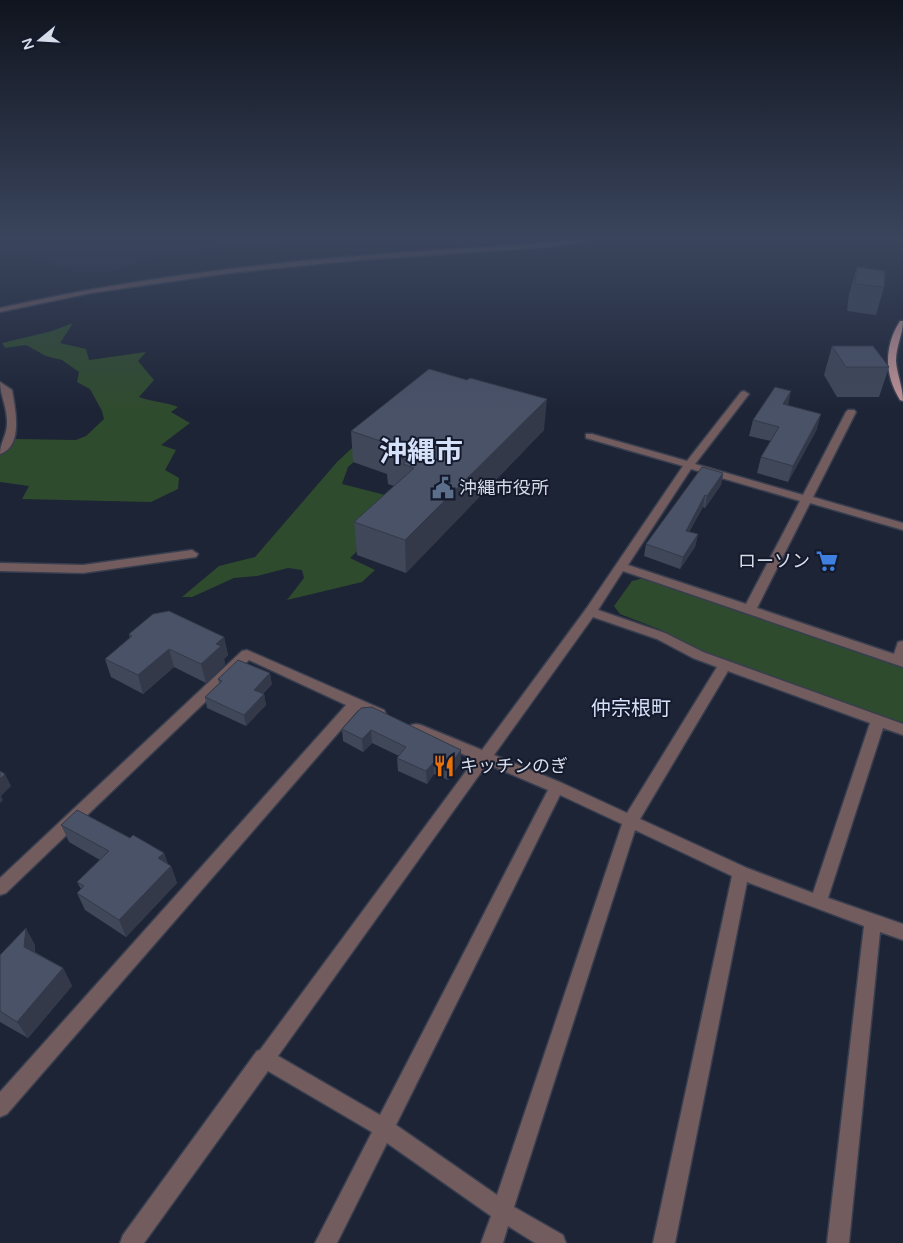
<svg xmlns="http://www.w3.org/2000/svg" width="903" height="1243" font-family="'Varela Round','Noto Sans JP',sans-serif">
  <rect width="100%" height="100%" fill="#1d2436"/>
  <path fill="#252e45" d="M0,237H300L301,239L173,253L110,272H79L0,249Z"/>
  <g fill="#2f4b2d">
    <path d="M73,323L60,343L86,349L89,360L146,352L138,361L154,380L139,397C153,402 165,402 178,407L171,412L190,423L161,445L176,450L165,470L179,478L178,489L151,502L22,499L29,486L0,482V455L15,439L76,440L86,436L104,419L102,411L90,389L77,382L79,372L62,360L46,356L26,345L5,348L2,343L52,331Z"/>
    <path d="M381,421L392,428L348,467L342,484L409,501L350,558L375,570L362,582L287,600L304,578L302,570L288,568L257,576L234,578L192,597H182L219,566L255,557L337,462Z"/>
    <path d="M644,578L903,668V723L700,651L661,630L620,614L614,606L632,581Z"/>
  </g>
  <g fill="none" stroke-linecap="round" stroke-linejoin="round">
    <g stroke="#373e4f" stroke-width="3">
      <g id="minor">
        <path d="M591,237H611L549,247L370,259L230,273L91,293L0,312V308C122,280 246,265 371,255C444,249 518,248 591,237Z"/>
        <path d="M0,382L12,390C15,408 24,446 0,454C0,443 7,435 7,424C8,409 0,395 0,382Z"/>
        <path d="M744,391L749,394L695,464L803,495L846,412L848,410H854L856,412L813,497L903,523V530L810,503L757,608L894,654L898,642L903,641V667L623,571L598,610L665,633L703,652L903,724V735L883,728L828,898L903,924V940L880,932L849,1243H827L864,926L747,882L675,1243H653L732,876L635,830L514,1207L563,1235L566,1243H535L508,1226L503,1243H481L491,1216L387,1143L337,1243H315L372,1132L268,1071L144,1243H120L123,1235L257,1051L260,1050L475,759L411,733L409,729L411,725L416,724L421,725L482,750L586,609L683,466L586,438V434H592L687,461L741,392ZM691,469L800,501L746,604L628,565ZM593,617L657,639L693,658L717,667L627,813L562,783L494,755ZM728,671L870,723L813,893L747,868L640,819ZM487,764L548,790L380,1115L278,1056ZM560,795L622,824L497,1195L396,1125Z"/>
        <path d="M192,550L198,554L196,557L83,573L0,571V563L83,565Z"/>
        <path d="M247,650L384,710L386,714L384,718L379,719L358,710L7,1114L0,1117V1092L346,705L249,660L6,893L0,895V878L242,651Z"/>
      </g>
    </g>
    <g stroke="#373e4f" stroke-width="3">
      <path id="major" d="M900,321H903C903,334 896,346 896,361C897,375 903,387 903,401L900,400C884,374 884,346 900,321Z"/>
    </g>
    <use href="#minor" fill="#735c5e" fill-rule="evenodd"/>
    <use href="#major" fill="#c29497" fill-rule="evenodd"/>
  </g>
  <g fill="#3f4759">
    <path d="M857,267L884,287L876,315L847,311L849,294Z"/>
    <path d="M832,346L889,367L879,397H837L824,375Z"/>
    <path d="M788,405L817,429L788,482L757,473L761,457L771,441L749,436L753,420Z"/>
    <path d="M544,430L406,573L357,555L354,522L394,486L388,484L387,474L353,462L351,431Z"/>
    <path d="M723,473L721,485L705,508L703,507L689,532L698,534L695,547L680,569L644,556L646,544Z"/>
    <path d="M129,634L224,637L228,655L224,659L225,664L206,683L174,667L143,694L111,677L105,659L130,639Z"/>
    <path d="M218,679L272,684L263,694H264L266,705L246,726L207,708L205,697L219,683Z"/>
    <path d="M361,708L461,750V762L448,780L434,774L427,784L398,771L397,758L399,756L372,743L363,752L343,741L342,729Z"/>
    <path d="M61,825L130,838L164,853L168,864L171,866L177,883L126,937L85,910L77,893L81,889L77,882L100,860L69,842Z"/>
    <path d="M35,945V952L63,968L72,986L28,1038L0,1022V955Z"/>
  </g>
  <g fill="#333948">
    <path d="M791,391L788,406L783,404Z"/>
    <path d="M547,399L544,430L406,573L405,540Z"/>
    <path d="M821,414L817,429L788,482L793,466Z"/>
    <path d="M723,473L721,485L705,508L707,496Z"/>
    <path d="M705,495L703,507L683,543L686,531Z"/>
    <path d="M698,534L695,547L680,569L683,557Z"/>
    <path d="M224,637L228,655L224,659L225,664L206,683L201,664L216,644Z"/>
    <path d="M169,649L174,667L143,694L138,675Z"/>
    <path d="M270,673L272,684L256,700L254,690Z"/>
    <path d="M264,694L266,705L246,726L244,715Z"/>
    <path d="M371,730L372,743L363,752L362,739Z"/>
    <path d="M461,750V762L448,780V768Z"/>
    <path d="M434,762V774L427,784L426,771Z"/>
    <path d="M5,774L11,786L1,796L3,800L0,803V779Z"/>
    <path d="M164,853L169,868L171,866L177,883L126,937L119,920L158,858Z"/>
    <path d="M26,928L35,945L34,964L24,947Z"/>
    <path d="M63,968L72,986L28,1038L17,1022Z"/>
  </g>
  <g fill="#495267" stroke="#333948">
    <path d="M857,267L885,271L884,287L855,284Z"/>
    <path d="M832,346H873L889,367H846Z"/>
    <path d="M429,369L467,380L470,378L547,399L405,540L354,522L414,468L403,464L407,460L386,453L395,446L351,431Z"/>
    <path d="M775,387L791,391L783,404L821,414L793,466L761,457L779,427L753,420Z"/>
    <path d="M702,467L723,473L707,496L705,495L686,531L698,534L683,557L646,544Z"/>
    <path d="M169,611L224,637L216,644L221,646L201,664L169,649L138,675L105,659L132,636L129,634L153,614Z"/>
    <path d="M238,660L270,673L254,690L264,694L244,715L205,697L222,681L218,679Z"/>
    <path d="M372,707L461,750L448,768L434,762L426,771L397,758L406,747L371,730L362,739L342,729L361,708Z"/>
    <path d="M0,771L5,774L0,779Z"/>
    <path d="M77,810L130,838L133,835L164,853L158,858L171,866L119,920L77,893L84,886L77,882L109,851L61,825Z"/>
    <path d="M26,928L24,947L63,968L17,1022L0,1011V955Z"/>
  </g>
  <linearGradient id="sky" x2="0" y2="1"><stop stop-color="#10141e"/><stop offset="0.58" stop-color="#3a455d"/><stop offset="1" stop-color="#3a455d" stop-opacity="0"/></linearGradient>
  <rect width="903" height="411" fill="url(#sky)"/>
  <defs>
    <g id="civic-bare" transform="scale(1.725)"><path d="M-.6-6.5H3V-4.5H.6V-3L4-1V1h2V6H-6V1h2V-1L-.6-3ZM-1.2 2.5V6h2.4V2.5Z" fill="#5c6f8a" stroke="#141a2c" stroke-width="2.5" paint-order="stroke"/></g>
    <g id="supermarket-bare" transform="scale(1.725)"><path d="M-6-5.5h2.5l.6 2H6L4.5 2H-2.5L-4.4-4H-6ZM-1.5 3.2a1.3 1.3 0 1 0 .1 0ZM3 3.2a1.3 1.3 0 1 0 .1 0Z" fill="#3f7fe0" stroke="#141a2c" stroke-width="2.5" paint-order="stroke"/></g>
    <g id="restaurant-bare" transform="scale(1.725)"><path d="M-5-6h1v4h1v-4h1v4h1v-4h1v5L-1.5 .5V6h-2V.5L-5-1ZM5-6V6H3V1.5H1.5Q1.5-4 5-6Z" fill="#e8710a" stroke="#141a2c" stroke-width="2.5" paint-order="stroke"/></g>
  </defs>
  <g fill-rule="evenodd">
    <use href="#civic-bare" x="443" y="488"/>
    <use href="#supermarket-bare" x="827" y="561"/>
    <use href="#restaurant-bare" x="444" y="766"/>
  </g>
  <g text-anchor="middle" dominant-baseline="central" stroke-width="4" stroke-linejoin="round" paint-order="stroke">
    <g font-size="18" fill="#d7dce9" stroke="#141a2c" text-anchor="start">
      <text x="459" y="488">沖縄市役所</text>
      <text x="810" y="561" text-anchor="end">ローソン</text>
      <text x="460" y="766">キッチンのぎ</text>
    </g>
    <g font-size="20" fill="#d5e0f9" stroke="#141a2c">
      <text x="631" y="709">仲宗根町</text>
    </g>
    <g font-size="28" font-weight="bold" fill="#d5e0f9" stroke="#141a2c">
      <text x="421" y="452">沖縄市</text>
    </g>
  </g>
  <g transform="translate(40 40) rotate(252)" stroke="#141a2c" stroke-width="4" paint-order="stroke">
  <path d="M0-4L9 19L0 12L-9 19Z" fill="#d7dce9"/>
  <text y="-8" font-size="14" font-weight="bold" text-anchor="middle" fill="#d7dce9">N</text>
  </g>
</svg>
